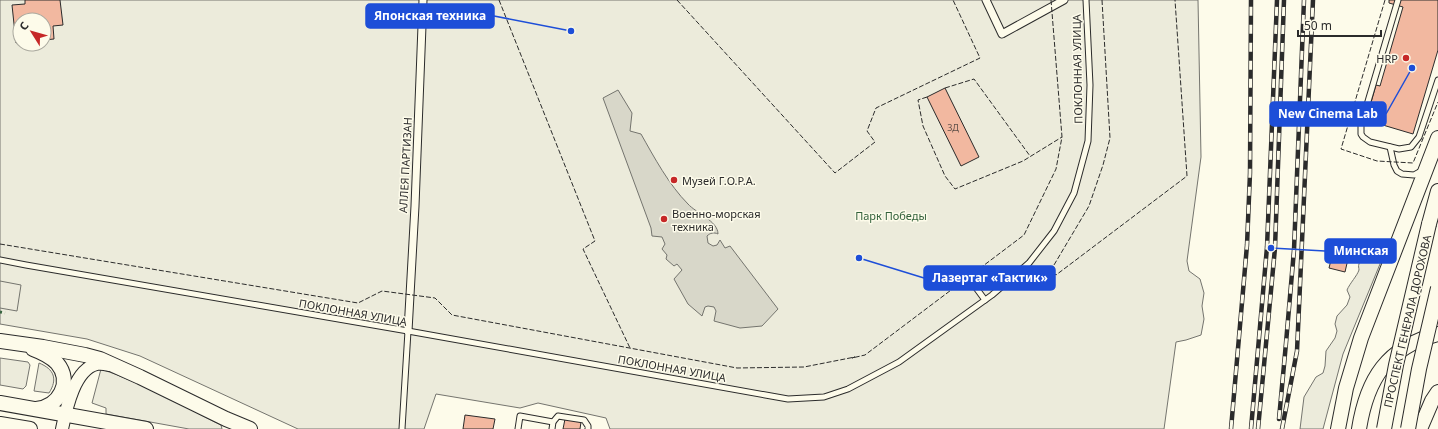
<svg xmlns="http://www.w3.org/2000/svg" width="1438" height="429" font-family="'Noto Sans',sans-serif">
  <rect width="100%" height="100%" fill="#fdfbea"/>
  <g fill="#ecebdb" stroke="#74746e" fill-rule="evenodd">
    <path d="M0,0H1198L1201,157L1187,261L1189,271L1200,279L1204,293L1202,306L1204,319L1201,335L1186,340L1176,342L1164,429H610L606,418L538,403L520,408L436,394L424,429H298L140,356L87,339L0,324ZM20,20H44V44H20Z"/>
    <path d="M1382,246L1380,264L1343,354L1323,429H1300L1304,397L1316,377L1323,373L1325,366L1326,351L1335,338L1337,331L1335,324L1337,316L1347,305L1350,297L1347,290C1350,283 1357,276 1359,270C1359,268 1358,266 1359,264C1360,251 1371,247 1382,246Z"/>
    <path d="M0,358L28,362L30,365L26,386L23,389L0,385Z"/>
    <path d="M39,363C54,369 58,379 49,393L34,391Z"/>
    <path d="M101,369C142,383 179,404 217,423L221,425L222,429H189L106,414V408L92,403Z"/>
  </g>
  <path fill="#eceadb" stroke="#74746e" d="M0,281L21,285L17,311L0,308Z"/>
  <path fill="#d8d7c9" stroke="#74746e" d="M618,90L632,113L630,131L641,134C654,157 669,185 688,204C696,213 718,221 718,234C714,232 710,233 707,236L708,243L713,246L717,245L720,240L725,248L730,246L778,309L762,326L740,328L714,321L716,311L714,307L708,306L705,307L702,316L688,304L674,279L682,270L677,264L674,266L666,259L667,255L662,249L665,244L662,237L652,236L651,228L603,98Z"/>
  <g fill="#f2b8a0" stroke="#2b2b2b">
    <path d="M25,0H60L63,25L53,26L54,39L44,40V20H20V42L16,43L12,5L25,4Z"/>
    <path d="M1389,0H1438V50L1413,134L1366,120L1376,85L1380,86L1403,7L1389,3Z"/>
    <path d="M945,88L979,157L961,166L927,97Z"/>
    <path d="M1332,256L1348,259L1345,272L1329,268Z"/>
    <path d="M465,415L495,419L493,429H463Z"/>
    <path d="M565,419L581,422L580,429H563Z"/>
  </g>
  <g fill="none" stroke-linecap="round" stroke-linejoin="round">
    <g stroke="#2b2b2b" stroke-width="7">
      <g id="service">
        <path d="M1398,0L1361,125V134L1363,137L1370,142L1399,149L1411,147L1419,137L1438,80"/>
        <path d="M1390,147L1394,165L1397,171L1402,174L1414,175L1423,170"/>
        <path d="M0,260L26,265L408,331L788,399L824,397L848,389L899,362L992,295L1029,263L1054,231L1074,193L1088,141L1090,85L1086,0"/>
        <path d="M968,277L985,300"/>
        <path d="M402,429L408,331"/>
        <path d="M518,429L520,416L553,422"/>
        <path d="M552,429L553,422L558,416L584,420L588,426V429"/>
      </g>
    </g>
    <g stroke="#2b2b2b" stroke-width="9">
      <g id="pedestrian">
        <path d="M986,0L1002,34L1064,0"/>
        <path d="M408,331L415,206L423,0"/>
      </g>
    </g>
    <g stroke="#2b2b2b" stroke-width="14">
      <path id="tertiary" d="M62,429C66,410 74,369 97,364C101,363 105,364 109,365"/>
    </g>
    <g stroke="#2b2b2b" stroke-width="16">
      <g id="secondary">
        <path d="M1429,224L1438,191"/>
        <path d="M0,341L43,347L85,355L100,359L140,377L226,419L250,429"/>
        <path d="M33,349C41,352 51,357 57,363C73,382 59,407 36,409"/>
        <path d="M0,403L146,429"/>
        <path d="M0,424L30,429"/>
        <path d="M1338,429L1346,388L1361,338L1438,138"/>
        <path d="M1359,429C1367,379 1387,347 1438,334"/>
        <path d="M1420,429L1432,401L1438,392"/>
      </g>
    </g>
    <use href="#service" stroke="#fdfbea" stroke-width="5"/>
    <use href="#pedestrian" stroke="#fdfbea" stroke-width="7"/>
    <use href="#tertiary" stroke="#fdfbea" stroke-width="12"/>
    <use href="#secondary" stroke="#fdfbea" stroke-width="14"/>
    <g stroke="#2b2b2b" stroke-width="4.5">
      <g id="rail">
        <path d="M1279,419L1286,343L1294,250L1304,0"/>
        <path d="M1231,429L1247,245L1250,173L1251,0"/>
        <path d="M1251,429L1267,247L1277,0"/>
        <path d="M1258,429L1275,248L1284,0"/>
        <path d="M1282,429L1297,351L1313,0"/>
      </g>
    </g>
    <use href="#rail" stroke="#fdfbea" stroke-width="3" stroke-dasharray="9" stroke-linecap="butt"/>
    <g stroke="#2b2b2b" stroke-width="16" stroke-linecap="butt">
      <g id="secondary-bridge">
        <path d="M1384,429L1396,365L1429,224"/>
        <path d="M1408,429L1419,369L1438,288"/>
      </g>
    </g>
    <use href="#secondary-bridge" stroke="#fdfbea" stroke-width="14"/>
    <path stroke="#34623c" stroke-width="3" stroke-dasharray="2 3" stroke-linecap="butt" d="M0,312L5,313"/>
    <g stroke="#2b2b2b" stroke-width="1" stroke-dasharray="5 2" stroke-linecap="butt">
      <path d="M499,0L595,241L583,249L630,348"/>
      <path d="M677,0L835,173L875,142L867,131L876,108L980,58L953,0"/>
      <path d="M1102,0L1110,138L1103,165L1089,206L1051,270L1056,275L1187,176L1175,0"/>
      <path d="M1385,0L1341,149L1377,161L1413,163L1438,102"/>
      <path d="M945,88L974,79L1030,156"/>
      <path d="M927,97L918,100L923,126L945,176L955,189L1023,161L1062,137"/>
      <path d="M0,244L358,303L382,291L435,298L452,315L737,368L804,367L855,357L852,358L865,355L1024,235L1056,169L1062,137L1051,0"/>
    </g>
  </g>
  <g fill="#c62828" stroke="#fdfbea" stroke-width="1.5">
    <circle cx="1406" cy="58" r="4"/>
    <circle cx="674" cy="180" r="4"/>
    <circle cx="664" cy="219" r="4"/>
  </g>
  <g text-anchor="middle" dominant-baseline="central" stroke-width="3" stroke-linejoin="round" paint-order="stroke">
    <g font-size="9" fill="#5d4e48">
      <text x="953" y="127">3Д</text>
    </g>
    <g font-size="11" fill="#2b2b2b" stroke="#fdfbea" text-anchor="start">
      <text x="1398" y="58" text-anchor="end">HRP</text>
      <text x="682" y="180">Музей Г.О.Р.А.</text>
      <text x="672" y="213">Военно-морская<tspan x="672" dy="13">техника</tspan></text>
    </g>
    <g font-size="11" fill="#2b2b2b" stroke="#fdfbea">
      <text transform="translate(1077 69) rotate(-91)">ПОКЛОННАЯ УЛИЦА</text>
      <text transform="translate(405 165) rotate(-87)">АЛЛЕЯ ПАРТИЗАН</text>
      <text transform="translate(353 312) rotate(10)">ПОКЛОННАЯ УЛИЦА</text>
      <text transform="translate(1407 321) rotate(-77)">ПРОСПЕКТ ГЕНЕРАЛА ДОРОХОВА</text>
      <text transform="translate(672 368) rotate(10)">ПОКЛОННАЯ УЛИЦА</text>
    </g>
    <g font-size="11" fill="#34623c" stroke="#fdfbea">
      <text x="891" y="215">Парк Победы</text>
    </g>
  </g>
  <path fill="none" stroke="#1d4ed8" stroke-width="1.5" d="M571 31L494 16M1412 68L1386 114M1271 248L1325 251M859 258L924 278"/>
  <g fill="#1d4ed8" stroke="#fdfbea" stroke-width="1.5">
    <circle cx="571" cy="31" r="4"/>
    <circle cx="1412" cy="68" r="4"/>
    <circle cx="1271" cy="248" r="4"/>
    <circle cx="859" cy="258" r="4"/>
  </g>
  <g fill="#1d4ed8" stroke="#1d4ed8" stroke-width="1.5">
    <rect x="366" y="4" width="128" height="24" rx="4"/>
    <rect x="1270" y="102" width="116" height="24" rx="4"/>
    <rect x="1325" y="239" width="71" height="24" rx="4"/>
    <rect x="924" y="266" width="131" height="24" rx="4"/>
  </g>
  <g font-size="12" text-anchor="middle" font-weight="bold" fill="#fff">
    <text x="430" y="20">Японская техника</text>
    <text x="1328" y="118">New Cinema Lab</text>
    <text x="1361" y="255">Минская</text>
    <text x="990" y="282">Лазертаг «Тактик»</text>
  </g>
  <g transform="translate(32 32) rotate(307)"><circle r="19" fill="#fdfbea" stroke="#a9a89e"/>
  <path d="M0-3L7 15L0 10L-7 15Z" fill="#c62828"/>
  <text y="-6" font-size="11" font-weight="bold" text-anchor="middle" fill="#2b2b2b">С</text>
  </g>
  <path d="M1298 30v6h83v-6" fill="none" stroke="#2b2b2b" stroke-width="2"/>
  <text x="1304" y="30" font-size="12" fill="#2b2b2b" stroke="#fdfbea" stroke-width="3" paint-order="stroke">50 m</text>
</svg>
